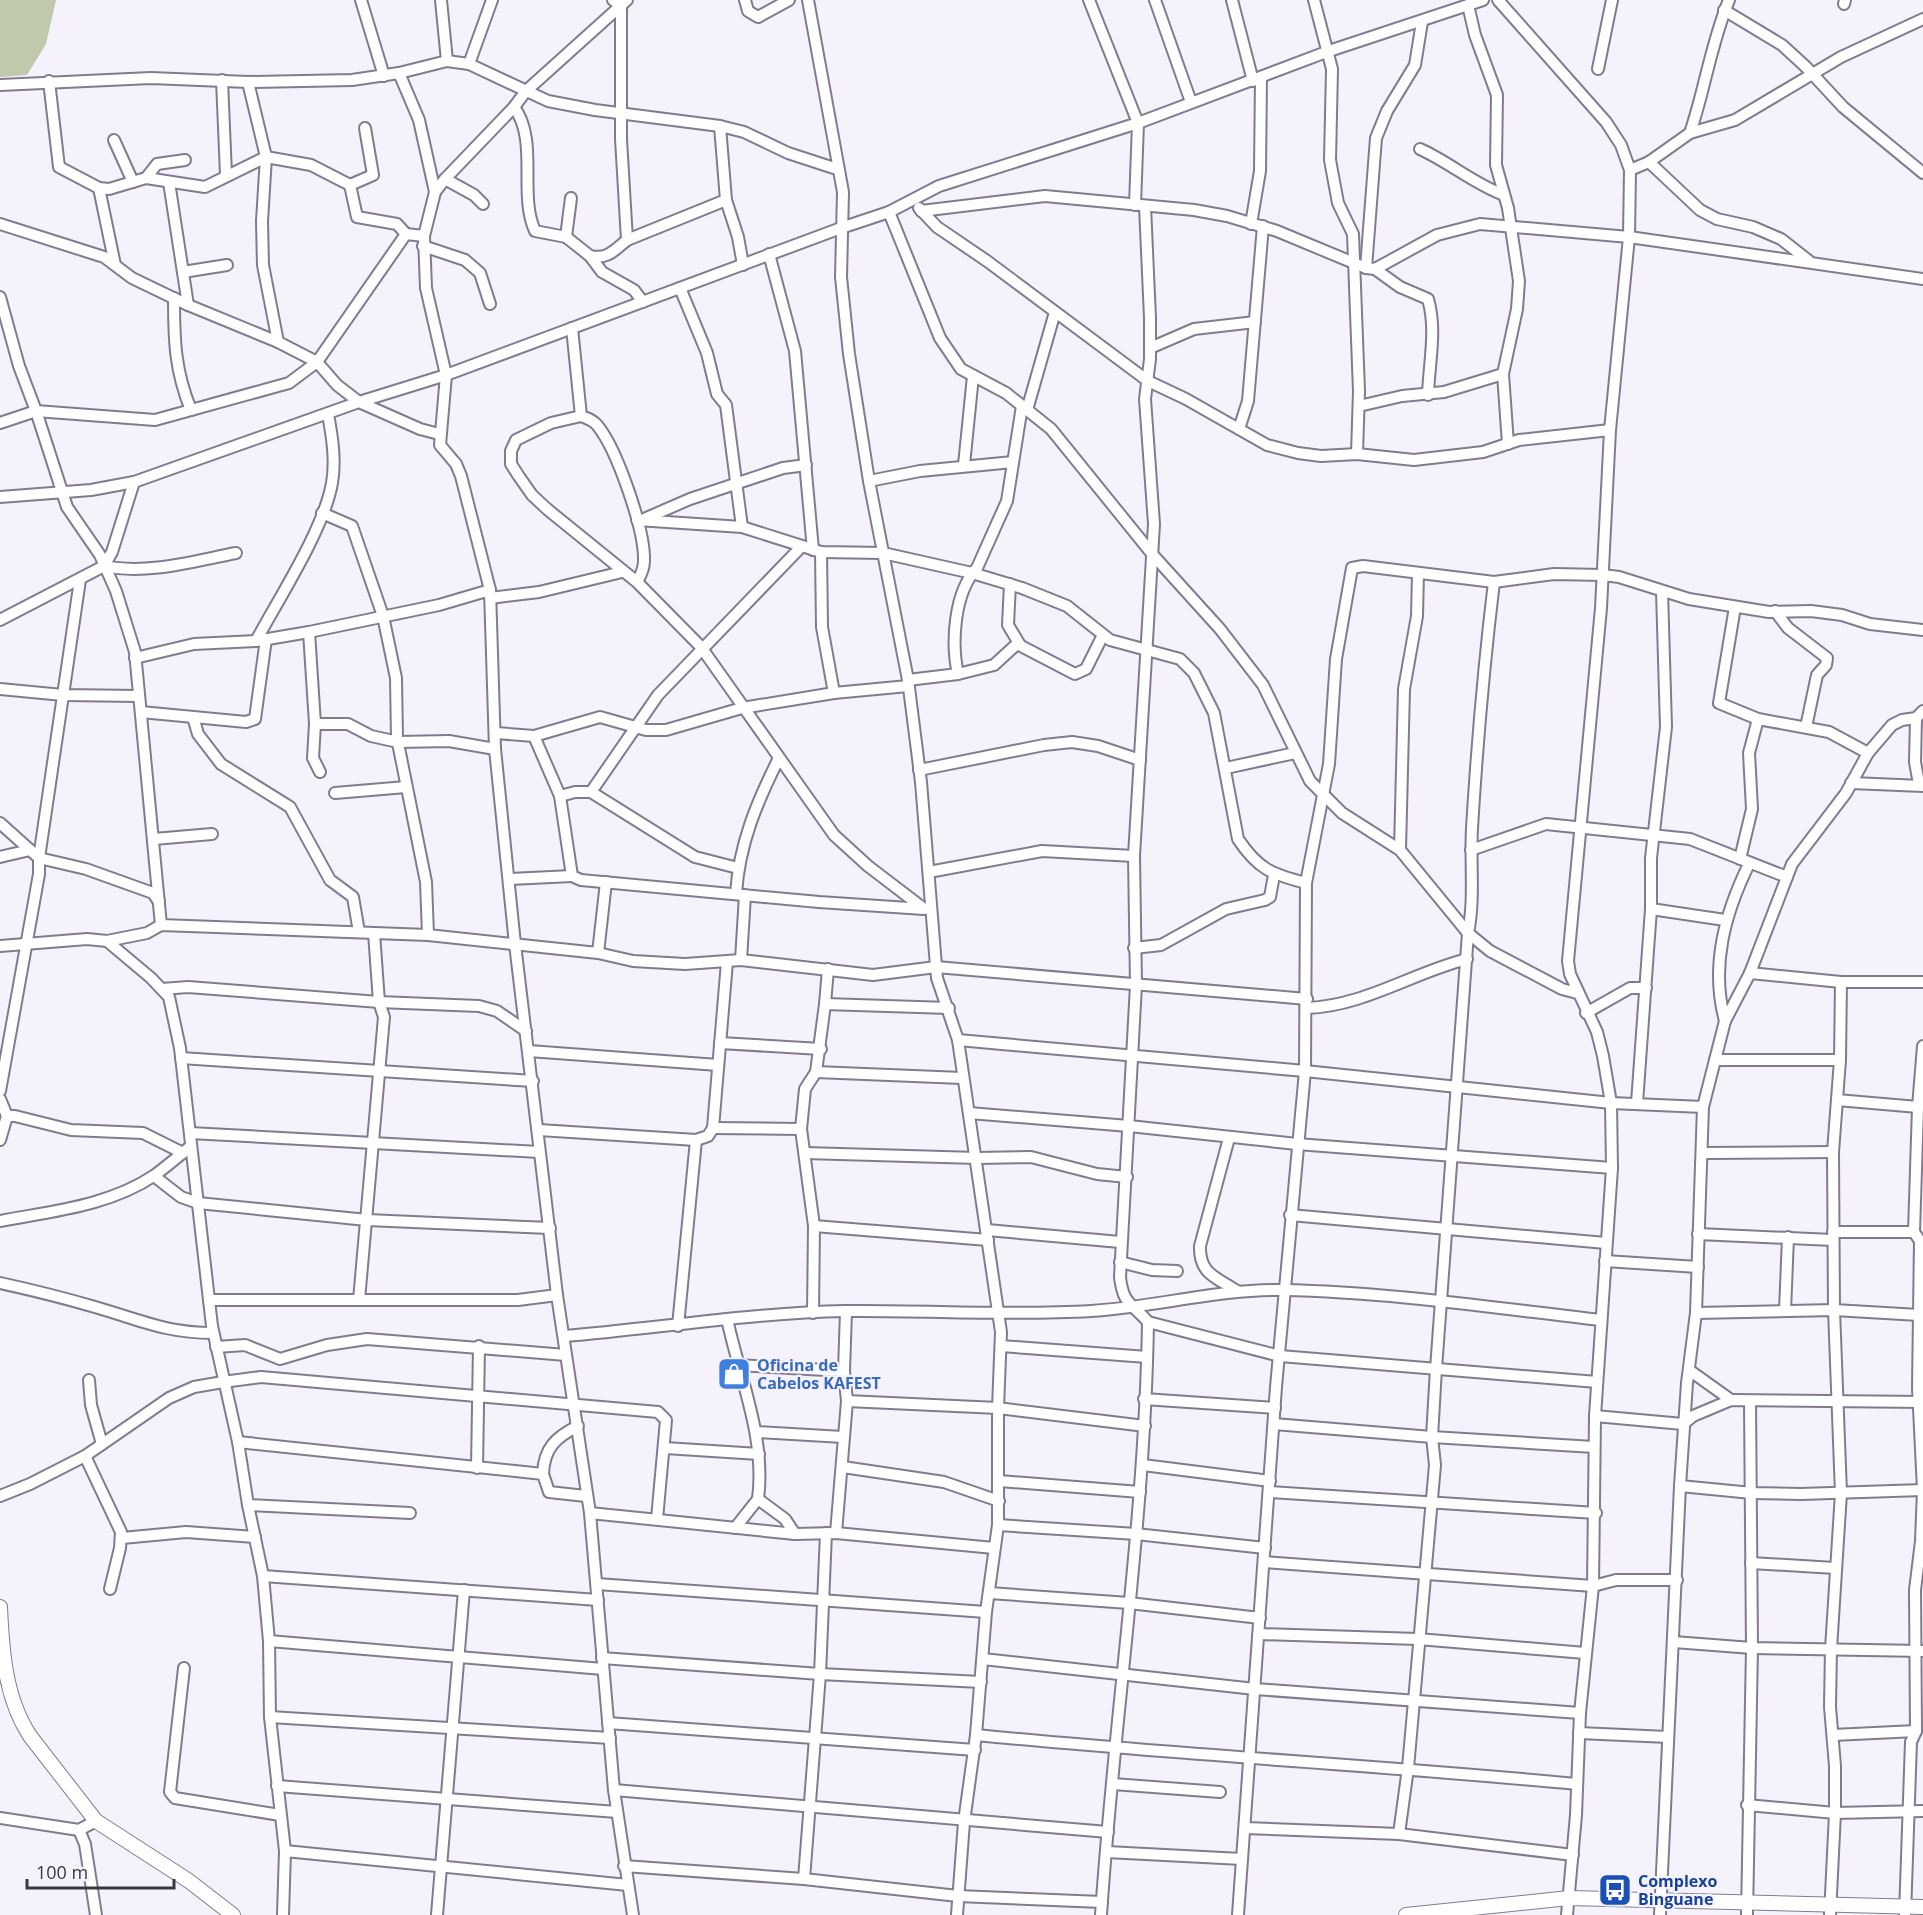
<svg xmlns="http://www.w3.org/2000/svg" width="1923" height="1915" font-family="'Open Sans',sans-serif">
  <rect width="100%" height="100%" fill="#f5f2fc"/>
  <path fill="#c1c9ac" d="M0,0H56L46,44L27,75L0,77Z"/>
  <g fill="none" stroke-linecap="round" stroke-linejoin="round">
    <g stroke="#827b8f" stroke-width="14">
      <g id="minor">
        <path d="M361,0L384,76"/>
        <path d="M441,0L447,61"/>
        <path d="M745,0L748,11L758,17L789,0"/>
        <path d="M808,0L843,192L841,277L849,354L869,481L908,680L921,782L937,978L958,1040L1001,1332L998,1408V1525L986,1612L976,1735L964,1822L957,1915"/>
        <path d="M1089,0L1138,123L1135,205"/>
        <path d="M1155,0L1191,102"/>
        <path d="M1232,0L1253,81"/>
        <path d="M1314,0L1332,69L1330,160L1338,203L1353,234L1359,391L1357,454"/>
        <path d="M1498,0L1606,122L1621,145L1630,170L1629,237L1610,430L1601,608L1568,961L1570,974L1597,1032L1603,1056L1611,1103L1612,1168L1595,1416L1593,1586L1580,1713L1576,1815L1567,1915"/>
        <path d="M1844,4L1845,0"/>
        <path d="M1468,5L1475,35L1497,95L1496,165L1508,208L1519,281L1517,309L1503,374L1508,444"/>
        <path d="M1724,10L1782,45L1806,67L1843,107L1923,173"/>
        <path d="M469,64L492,0"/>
        <path d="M1598,69L1612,0"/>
        <path d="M399,73L419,120L435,192"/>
        <path d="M222,80L226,175"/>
        <path d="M49,81L59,167L99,188L109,189L146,178L205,187L266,157L311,165L350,185L357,217L397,224L406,234"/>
        <path d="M248,82L266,157L262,221L263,265L278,342"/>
        <path d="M0,85L151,78L248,82L352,80L399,73L447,61L469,64L548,101L595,110L720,126L744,132L788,153L837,169"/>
        <path d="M514,107C539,141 518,194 535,231L566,237L590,256L602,272L634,290L643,302"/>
        <path d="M720,126L726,200L738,237L743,265"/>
        <path d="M1690,133C1705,89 1711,43 1729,0"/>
        <path d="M114,140L133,182"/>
        <path d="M1420,149C1449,162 1474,184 1504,195"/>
        <path d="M1649,162L1700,210L1717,219L1753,227L1781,239L1809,261"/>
        <path d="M1630,170L1649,162L1690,133L1735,120L1841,57L1923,19"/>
        <path d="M146,178L157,164L185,160"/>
        <path d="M445,179L474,195L483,204"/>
        <path d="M169,182L188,305"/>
        <path d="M350,185L373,175L365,128"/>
        <path d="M99,188L115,265"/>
        <path d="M919,208L937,227L987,261L1148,381L1186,399L1267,445L1298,453L1321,456L1357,454L1414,460L1483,452L1519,440L1610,430"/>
        <path d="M921,211L1045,196L1194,210L1227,216L1277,231L1366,268L1375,269L1437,235L1480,224L1629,237L1923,279"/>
        <path d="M889,212L940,338L961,369L1006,393L1051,429L1153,555L1220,629L1263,685L1310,781L1342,813L1400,850L1468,933L1490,951L1562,989L1577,993"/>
        <path d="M0,224L104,257L132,278L188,305L278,342L317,362L337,385L359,402L446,375L841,228L889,212L939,186L1138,123L1329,51L1483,0"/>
        <path d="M1251,224L1260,171L1261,78"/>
        <path d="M424,236L426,288L446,375L440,445L456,464L461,476L490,590L495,749L515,944L557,1295L590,1513L614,1790L633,1915"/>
        <path d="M566,237L571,198"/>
        <path d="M627,240L726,200"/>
        <path d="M423,246L465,260L480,273L490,304"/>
        <path d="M769,254L795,351L813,550"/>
        <path d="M590,256C607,260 615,250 627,240L621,139V6L613,0"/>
        <path d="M1366,268L1376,138L1387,111L1415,65L1422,22"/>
        <path d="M1375,269L1400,287L1428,299C1437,330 1429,363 1428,395"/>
        <path d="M183,272L227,265"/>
        <path d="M680,288L707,353L717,394L726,405L742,527"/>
        <path d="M0,297L19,366L36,411L155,420L289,383L317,362L406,234L424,236L435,192L445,179L514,107L526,91L627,0"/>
        <path d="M174,298C174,341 175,371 191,410"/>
        <path d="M572,328L581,416"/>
        <path d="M1150,348L1194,329L1255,322"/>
        <path d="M1359,406L1402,396L1444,392L1503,374"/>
        <path d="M1027,410L1055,312"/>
        <path d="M0,423L36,411L67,507L100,555L116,591L135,652L161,925"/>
        <path d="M1239,429L1248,401L1263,226"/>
        <path d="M964,465L973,376"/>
        <path d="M869,481L920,471L1013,462"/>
        <path d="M0,497L91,490L134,482"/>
        <path d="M322,513L352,526L383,616L396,678L397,738L426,882L428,935"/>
        <path d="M644,519L690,499L783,468L806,465"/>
        <path d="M637,520L742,527L821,552L883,553L972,573L1022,588L1067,606L1110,640L1180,659L1194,673L1214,713L1238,839C1258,869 1271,874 1306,883"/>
        <path d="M821,552L822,627L834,693"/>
        <path d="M104,566C147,575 194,561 236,553"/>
        <path d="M637,582C641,575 644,569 644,561C645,530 617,449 597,425C593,420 587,418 581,416L551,423L516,440L511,451V464L518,475L532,495L547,509L637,582L701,647L834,835L868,866L923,908"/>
        <path d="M1010,584L1008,625L1020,645"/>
        <path d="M490,598L539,592L622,572"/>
        <path d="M1735,607L1719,703L1758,719L1829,732L1868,753"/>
        <path d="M1775,611L1788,628L1827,658L1826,665L1817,675L1806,727"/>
        <path d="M0,620L104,566L112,552L134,482L359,402L420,429L439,434"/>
        <path d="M309,632L315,724L313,758L320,772"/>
        <path d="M256,641C279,598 324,529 332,483C336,460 332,436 328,414"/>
        <path d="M135,658L194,644L256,641L309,632L439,605L490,590"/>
        <path d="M958,674C951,643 954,592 977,568L1007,501L1022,406"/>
        <path d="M908,680L958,674L994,665L1017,644L1075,674L1086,669L1103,635"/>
        <path d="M0,689L63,695L139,696"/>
        <path d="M141,712L246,722L255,719L266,639"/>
        <path d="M193,717L198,734L221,764L290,807L330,880L353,897L359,932"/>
        <path d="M1916,718L1915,762L1919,784"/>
        <path d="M315,724H348L371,736L398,742L449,741L495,749"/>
        <path d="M496,733L534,736L600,717L646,730H666L742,708L834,693L908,686"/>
        <path d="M534,736L560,796L572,876L581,880L819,902L924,909"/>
        <path d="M1226,768L1295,753"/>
        <path d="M919,770L1044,745L1072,742L1098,746L1140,760"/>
        <path d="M1851,783L1923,786"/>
        <path d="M591,792L658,695L802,546"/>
        <path d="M335,793L406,787"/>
        <path d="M560,796L575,792H591L695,857L738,868"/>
        <path d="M0,823L39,858L86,869L153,893L159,902"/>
        <path d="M154,839L212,834"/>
        <path d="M1400,850L1404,689L1417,616L1418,573"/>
        <path d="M1471,850L1546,824L1690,839L1787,877"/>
        <path d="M0,857L30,850"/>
        <path d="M1740,859L1752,809L1749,753L1758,719"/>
        <path d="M929,872L1042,851L1134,856"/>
        <path d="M510,879L572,876"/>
        <path d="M736,894C739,844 757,802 779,758"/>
        <path d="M1651,909L1725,920"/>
        <path d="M107,941L147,933L161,925L428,935L598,953L633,961L685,964L741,960L873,975L936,967L1307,999"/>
        <path d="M0,946L87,939L107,941L151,978L169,997L180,1048L212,1326L238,1442L248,1505L263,1576L269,1641L270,1717L285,1851L283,1915"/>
        <path d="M1134,948L1161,945L1226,909L1265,900L1270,897L1274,875"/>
        <path d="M598,953L606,882"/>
        <path d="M741,960L745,895"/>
        <path d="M1750,973L1841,982H1923"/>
        <path d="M162,989L188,987L379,1002L479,1006L497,1011L526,1031"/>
        <path d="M825,1004L828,969"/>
        <path d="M1307,1008C1364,1006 1412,973 1467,959"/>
        <path d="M1586,1013L1630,988H1646"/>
        <path d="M1725,1021C1710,966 1725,913 1749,864"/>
        <path d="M958,1040L1305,1071L1611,1103L1703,1107"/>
        <path d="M720,1043L821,1049"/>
        <path d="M529,1051L718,1065"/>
        <path d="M181,1058L533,1081"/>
        <path d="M1715,1060H1840"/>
        <path d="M816,1072L962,1078"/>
        <path d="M0,1091L39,874V858L80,580"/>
        <path d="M0,1099L7,1116"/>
        <path d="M1837,1100L1918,1107"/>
        <path d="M1637,1103L1651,909V858L1666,727L1662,591"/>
        <path d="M969,1113L1129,1126L1297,1144L1612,1168"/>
        <path d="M713,1128L801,1129"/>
        <path d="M539,1130L696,1140L708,1136L713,1128L727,962"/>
        <path d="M190,1133L539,1152"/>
        <path d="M1229,1138L1200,1246C1199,1274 1216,1277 1237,1291"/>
        <path d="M0,1140L7,1116H15L71,1130L143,1133L183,1153"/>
        <path d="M805,1153L977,1158L1031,1157L1097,1174L1127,1177"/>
        <path d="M1704,1153L1833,1152"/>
        <path d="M154,1176L181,1197L198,1203L367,1220L550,1228"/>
        <path d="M1290,1215L1606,1243"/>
        <path d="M0,1221C53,1211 109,1206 155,1175C167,1166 179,1156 191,1146"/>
        <path d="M814,1226L988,1240"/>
        <path d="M987,1230L1120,1242"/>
        <path d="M1833,1232H1914"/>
        <path d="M1698,1234L1833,1240"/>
        <path d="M1605,1261L1698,1267"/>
        <path d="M1120,1262L1152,1270L1177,1271"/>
        <path d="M0,1283C32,1290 64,1298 95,1307C140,1320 166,1333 213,1333"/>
        <path d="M209,1300H518L557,1295"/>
        <path d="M359,1300L384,1017L379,1002L374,933"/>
        <path d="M1785,1311L1788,1237"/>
        <path d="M813,1313L814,1226L801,1129L805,1089L816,1072L825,1004L949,1008"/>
        <path d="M1696,1313L1834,1310L1919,1315"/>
        <path d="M727,1319C740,1379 766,1438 758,1499L785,1519L795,1534"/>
        <path d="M1148,1322L1280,1356L1597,1382"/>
        <path d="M678,1326L696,1140"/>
        <path d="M565,1336C658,1328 751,1313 845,1311C927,1310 1009,1316 1091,1311C1156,1307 1218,1289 1283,1290C1389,1292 1495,1308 1600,1320"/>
        <path d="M1001,1346L1147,1357"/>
        <path d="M216,1347L245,1345L280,1359L327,1345L367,1339L566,1355"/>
        <path d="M737,1365L844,1371"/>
        <path d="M1689,1370L1731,1400"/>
        <path d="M89,1380L91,1405L102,1444"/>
        <path d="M1144,1399L1275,1408"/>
        <path d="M847,1401L998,1408L1145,1426"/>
        <path d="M1595,1416L1683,1424L1693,1416L1731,1400L1923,1402"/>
        <path d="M1274,1424L1432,1437L1594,1447"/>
        <path d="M756,1432L843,1437"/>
        <path d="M238,1442L543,1474L549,1492L586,1496"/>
        <path d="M665,1448L759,1454"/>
        <path d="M85,1456L121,1532L120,1548L110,1589"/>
        <path d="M1143,1465L1270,1481"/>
        <path d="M843,1467L944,1482L999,1501"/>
        <path d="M477,1468L479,1346"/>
        <path d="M543,1474C544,1448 556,1437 578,1426"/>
        <path d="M999,1481L1140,1492"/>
        <path d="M1680,1486L1752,1493L1801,1494L1923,1490"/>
        <path d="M1269,1492L1596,1513"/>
        <path d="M0,1496L30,1484L85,1456L169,1398L194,1387L223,1382L261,1377L658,1412L666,1420L657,1519"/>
        <path d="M248,1505L410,1513"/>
        <path d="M590,1513L795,1534L836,1533L994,1548"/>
        <path d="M998,1525L1136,1534L1265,1548"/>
        <path d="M735,1528L758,1499"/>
        <path d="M836,1533L847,1401L844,1371L846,1311"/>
        <path d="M122,1538L186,1532L255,1537"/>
        <path d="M1264,1562L1593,1586L1616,1580H1677"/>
        <path d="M1751,1563L1835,1568"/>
        <path d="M263,1576L598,1600"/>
        <path d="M597,1584L986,1612"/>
        <path d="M989,1593L1129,1603L1260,1618"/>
        <path d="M1259,1634L1418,1639L1585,1653"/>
        <path d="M269,1641L603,1669"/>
        <path d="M1674,1642L1752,1648L1923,1651"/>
        <path d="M602,1658L820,1674L981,1682"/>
        <path d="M983,1659L1255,1689L1580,1713"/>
        <path d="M184,1668L170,1792L175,1798L280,1815"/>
        <path d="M270,1717L610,1738"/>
        <path d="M608,1723L975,1750"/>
        <path d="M1579,1733L1668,1737"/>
        <path d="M976,1735C1176,1755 1377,1765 1577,1784"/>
        <path d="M1833,1735L1916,1731"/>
        <path d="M1113,1784L1220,1792"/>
        <path d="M277,1786L617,1812"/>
        <path d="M614,1790L1108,1832"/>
        <path d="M1747,1805L1835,1813L1923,1811"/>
        <path d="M0,1818L79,1830L96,1821"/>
        <path d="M1245,1828L1399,1834L1573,1855"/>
        <path d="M79,1830L85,1844L96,1915"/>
        <path d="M1399,1834L1408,1768L1435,1465L1432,1437L1436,1369L1468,933C1475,899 1470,863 1472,828C1477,746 1484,664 1494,582"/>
        <path d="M285,1851L628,1885"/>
        <path d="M1107,1852L1242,1859"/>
        <path d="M624,1866L804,1879L958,1896L1102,1902"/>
        <path d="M804,1879L820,1674L826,1533"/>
        <path d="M437,1915L464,1590"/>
        <path d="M1101,1915C1114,1717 1145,1521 1148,1322C1132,1303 1123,1305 1120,1277L1136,985L1134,856L1154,524L1145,399L1150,359V318L1145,206"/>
        <path d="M1238,1915L1276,1387L1305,1071L1306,883L1329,764L1336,659L1352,568L1363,566L1494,582L1554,574L1603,575L1619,577L1689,599L1769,612L1811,611L1842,615L1870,624L1923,630"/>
        <path d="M1660,1915L1680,1486L1687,1383L1696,1313L1703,1107L1725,1021L1750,973L1792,864L1846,793L1868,753L1892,725L1902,720L1916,718L1923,711"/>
        <path d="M1747,1915L1752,1648L1750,1401"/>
        <path d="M1830,1915L1835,1813V1766L1830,1707L1831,1649L1841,1493L1834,1310L1833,1152L1840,1060L1841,982"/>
        <path d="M1905,1915L1911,1742L1916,1731L1915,1590L1921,1541L1923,1490L1918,1388L1920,1241L1914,1232L1918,1107L1923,1046"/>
      </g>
    </g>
    <g stroke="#827b8f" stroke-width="16">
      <g id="tertiary">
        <path d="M0,1607C2,1651 5,1698 30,1736L96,1821L189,1881L233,1915"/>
        <path d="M1406,1915L1569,1898L1923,1907"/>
      </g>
    </g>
    <use href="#minor" stroke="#fff" stroke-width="10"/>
    <use href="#tertiary" stroke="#fff" stroke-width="14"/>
  </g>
  <defs>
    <g id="shop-square" transform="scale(1.725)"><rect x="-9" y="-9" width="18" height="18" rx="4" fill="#3f7fe0" stroke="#f5f2fc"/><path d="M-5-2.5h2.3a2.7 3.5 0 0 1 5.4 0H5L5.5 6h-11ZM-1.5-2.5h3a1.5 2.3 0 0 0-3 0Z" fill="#fff"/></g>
    <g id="bus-square" transform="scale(1.725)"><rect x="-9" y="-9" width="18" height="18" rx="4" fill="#1a4fb4" stroke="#f5f2fc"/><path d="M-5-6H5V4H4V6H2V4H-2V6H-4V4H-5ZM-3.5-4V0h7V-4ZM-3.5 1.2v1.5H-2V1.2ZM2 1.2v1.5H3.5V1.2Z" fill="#fff"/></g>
  </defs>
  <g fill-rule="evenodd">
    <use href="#shop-square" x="734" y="1374"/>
    <use href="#bus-square" x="1615" y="1890"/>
  </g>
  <g text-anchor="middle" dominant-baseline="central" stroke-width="4.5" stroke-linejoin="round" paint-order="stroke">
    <g font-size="16" font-weight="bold" fill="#366cbe" stroke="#f5f2fc" text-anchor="start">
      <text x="757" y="1365">Oficina de<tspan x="757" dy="18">Cabelos KAFEST</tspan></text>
    </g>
    <g font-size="16" font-weight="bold" fill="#164399" stroke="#f5f2fc" text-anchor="start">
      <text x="1638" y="1881">Complexo<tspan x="1638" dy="18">Binguane</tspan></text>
    </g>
  </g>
  <path d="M27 1879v9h147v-9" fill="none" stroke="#3a3740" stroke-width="3"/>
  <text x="36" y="1879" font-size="18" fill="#3a3740" stroke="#f5f2fc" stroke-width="4.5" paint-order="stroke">100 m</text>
</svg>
